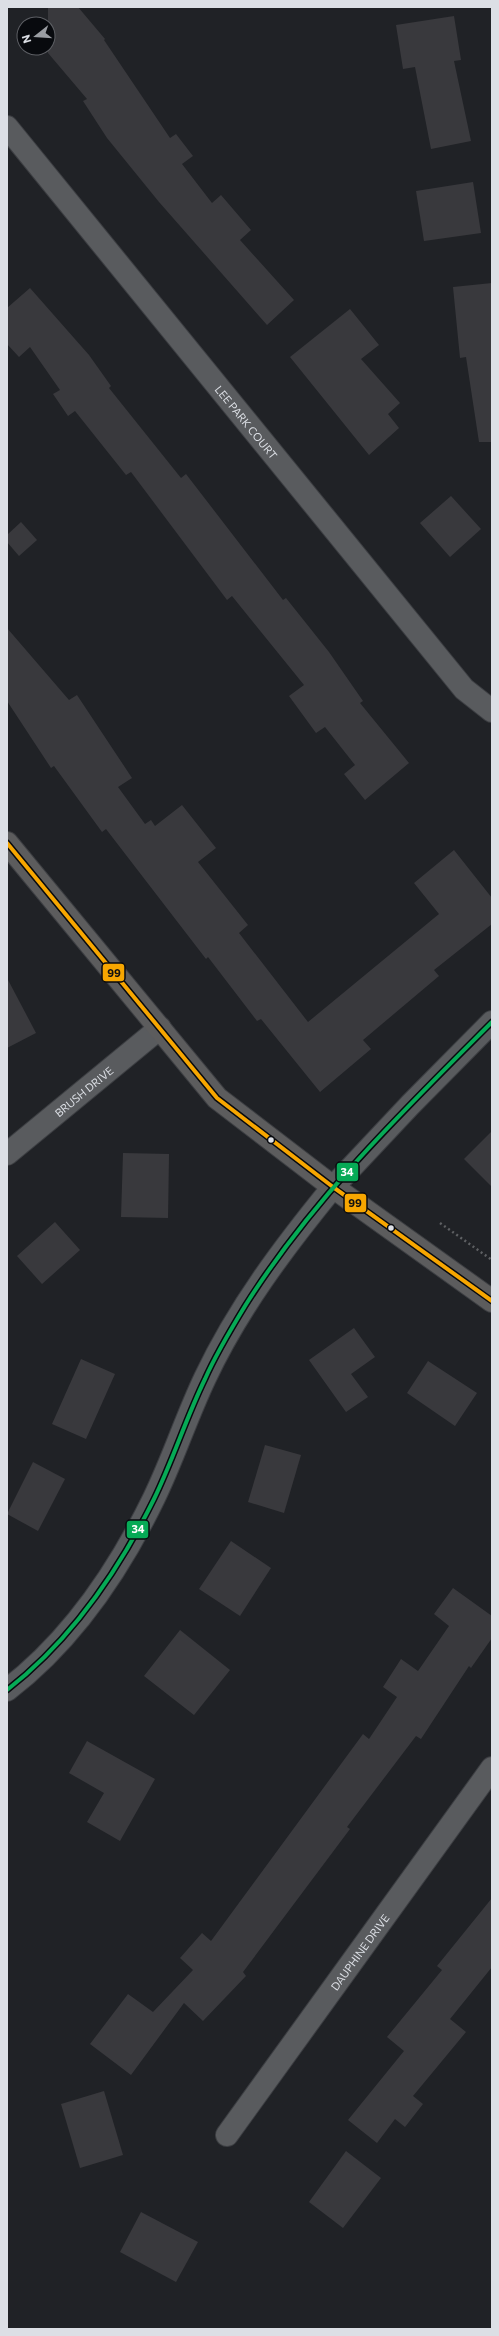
<svg xmlns="http://www.w3.org/2000/svg" width="499" height="2336" font-family="Commissioner,sans-serif">
  <rect width="100%" height="100%" fill="#202226"/>
  <g fill="#39393d">
    <path d="M48,7H78L105,39L104,40L170,138L176,134L193,156L182,164L212,203L221,195L251,230L240,240L294,300L267,325L159,202L107,138L83,101L87,99L48,53Z"/>
    <path d="M454,16L461,60L454,61L471,141L431,149L415,67L403,69L396,25Z"/>
    <path d="M473,182L481,233L424,241L416,191Z"/>
    <path d="M492,283V442H479L466,357L460,358L453,287Z"/>
    <path d="M30,288L89,355L111,386L109,388L181,478L186,474L283,600L286,598L329,652L363,701L360,703L409,763L365,800L344,774L355,765L325,727L316,733L289,696L304,685L232,596L227,600L131,472L126,475L75,411L68,416L53,394L60,390L30,347L19,357L7,344V308Z"/>
    <path d="M350,309L379,345L361,359L400,403L388,414L399,428L369,455L290,357Z"/>
    <path d="M451,496L481,529L450,557L420,523Z"/>
    <path d="M21,522L37,540L19,556L7,542V535Z"/>
    <path d="M7,628L69,700L77,695L132,778L118,787L145,824L151,820L155,826L182,805L216,848L198,862L248,925L239,933L308,1022L439,914L414,883L454,850L492,898V924L434,970L439,976L363,1040L371,1049L320,1092L261,1019L257,1021L208,957L206,959L106,829L102,832L54,766L51,768L7,701Z"/>
    <path d="M7,978L36,1033L7,1048Z"/>
    <path d="M492,1131V1187L464,1159Z"/>
    <path d="M123,1153L169,1154L168,1218L121,1217Z"/>
    <path d="M55,1222L80,1250L42,1284L17,1256Z"/>
    <path d="M354,1328L375,1357L351,1374L368,1397L346,1412L309,1360Z"/>
    <path d="M81,1359L115,1374L86,1439L52,1424Z"/>
    <path d="M428,1361L477,1393L455,1426L407,1393Z"/>
    <path d="M265,1445L301,1455L284,1513L248,1502Z"/>
    <path d="M33,1462L65,1479L38,1531L7,1514Z"/>
    <path d="M231,1541L271,1568L240,1616L199,1589Z"/>
    <path d="M453,1588L492,1616V1638L471,1668L469,1666L421,1739L416,1736L347,1827L350,1829L243,1972L246,1976L203,2021L184,2003L131,2075L90,2044L128,1994L153,2012L193,1970L180,1958L202,1933L211,1941L363,1734L369,1739L397,1697L383,1687L401,1659L418,1671L449,1626L434,1614Z"/>
    <path d="M180,1630L230,1670L194,1715L144,1676Z"/>
    <path d="M87,1741L155,1779L120,1841L87,1822L104,1793L69,1773Z"/>
    <path d="M492,1898V1967L450,2019L466,2032L413,2096L423,2104L405,2127L395,2119L377,2143L348,2120L404,2051L387,2037L442,1970L437,1966Z"/>
    <path d="M104,2091L123,2155L80,2168L61,2104Z"/>
    <path d="M346,2151L381,2178L343,2228L309,2202Z"/>
    <path d="M141,2212L198,2242L176,2282L120,2252Z"/>
  </g>
  <g fill="none" stroke-linecap="round" stroke-linejoin="round">
    <g stroke="#3c3e42" stroke-width="24">
      <g id="minor">
        <path id="s1" d="M7,127L464,689L492,711"/>
        <path id="s2" d="M7,1154L160,1028"/>
        <path d="M333,1187L410,1105L492,1022"/>
        <path id="s3" d="M227,2135L492,1768"/>
      </g>
    </g>
    <g stroke="#3c3e42" stroke-width="24">
      <path id="tertiary" d="M7,1690C71,1641 119,1570 154,1498C173,1459 186,1418 205,1378C238,1308 284,1247 333,1187"/>
    </g>
    <g stroke="#3c3e42" stroke-width="24">
      <path id="secondary" d="M7,843L217,1098L333,1187L492,1301"/>
    </g>
    <path stroke="#5e6063" stroke-width="2.5" stroke-dasharray="2 3" stroke-linecap="butt" d="M440,1223L492,1260"/>
    <use href="#minor" stroke="#595b5e" stroke-width="22"/>
    <use href="#tertiary" stroke="#595b5e" stroke-width="22"/>
    <use href="#secondary" stroke="#5c5c5d" stroke-width="22"/>
    <g stroke="#080a0e" stroke-width="7">
      <path id="bus-1" d="M7,843L217,1098L333,1187L492,1301"/>
    </g>
    <g stroke="#080a0e" stroke-width="7">
      <path id="bus-2" d="M7,1690C70,1641 119,1570 154,1499C173,1460 186,1418 205,1379C216,1354 231,1329 245,1306C312,1199 403,1111 492,1022"/>
    </g>
    <use href="#bus-1" stroke="#f7a600" stroke-width="4"/>
    <use href="#bus-2" stroke="#06aa56" stroke-width="4"/>
  </g>
  <g fill="#dcdfe5" stroke="#080a0e" stroke-width="1.5">
    <circle cx="271" cy="1140" r="3.5"/>
    <circle cx="391" cy="1228" r="3.5"/>
  </g>
  <g text-anchor="middle" dominant-baseline="central" stroke-width="3" stroke-linejoin="round" paint-order="stroke">
    <g font-size="11" fill="#dcdfe5" stroke="#080a0e">
      <text stroke="none"><textPath href="#s1" startOffset="380">LEE PARK COURT</textPath></text>
      <text stroke="none"><textPath href="#s2" startOffset="99">BRUSH DRIVE</textPath></text>
      <text stroke="none"><textPath href="#s3" startOffset="226">DAUPHINE DRIVE</textPath></text>
    </g>
  </g>
  <g stroke="#080a0e" stroke-width="1.5">
    <rect x="102" y="963" width="23" height="19" rx="4" fill="#f7a600"/>
    <rect x="336" y="1162" width="23" height="20" rx="4" fill="#06aa56"/>
    <rect x="344" y="1193" width="23" height="20" rx="4" fill="#f7a600"/>
    <rect x="126" y="1520" width="23" height="19" rx="4" fill="#06aa56"/>
  </g>
  <g font-size="11" text-anchor="middle" font-weight="bold" fill="#fff">
    <text x="347" y="1176">34</text>
    <text x="138" y="1533">34</text>
  </g>
  <g font-size="11" text-anchor="middle" font-weight="bold" fill="#111">
    <text x="114" y="977">99</text>
    <text x="355" y="1207">99</text>
  </g>
  <rect width="499" height="2336" fill="none" stroke="#dcdfe5" stroke-width="16"/>
  <g transform="translate(36 36) rotate(253)"><circle r="19" fill="#080a0e" stroke="#5d5f64"/>
  <path d="M0-3L7 15L0 10L-7 15Z" fill="#9a9da2"/>
  <text y="-6" font-size="11" font-weight="bold" text-anchor="middle" fill="#dcdfe5">N</text>
  </g>
</svg>
